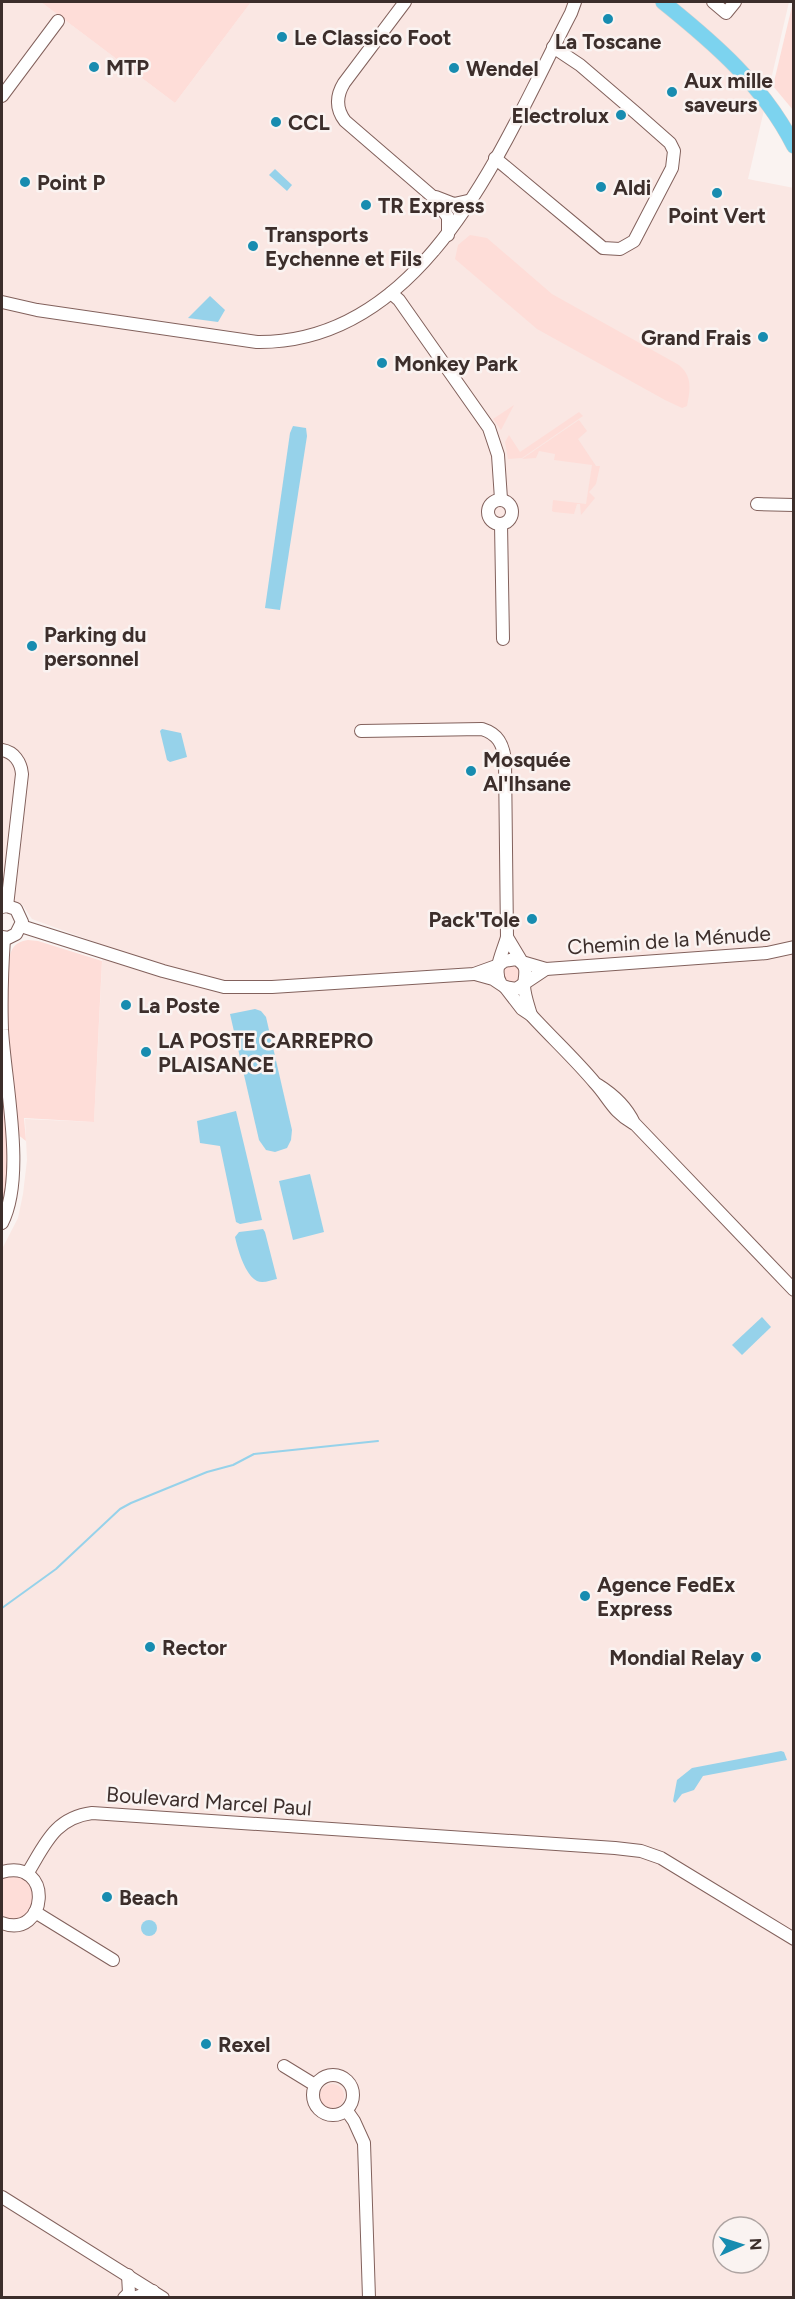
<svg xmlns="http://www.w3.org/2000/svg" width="795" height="2299" font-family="Figtree,sans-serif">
  <rect width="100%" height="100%" fill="#faf3f1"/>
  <path fill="#fae7e3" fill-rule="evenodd" d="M2,2H41L175,103L251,2H789L748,179L794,188L793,2297H2V1249L18,1218L23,1194L27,1160L25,1119L94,1122L103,945L32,919L22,904L2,903ZM723,2227H759V2263H723Z"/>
  <g fill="#feddd8">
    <path d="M41,2H251L175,103Z"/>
    <path d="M793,2H794L793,110L773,86Z"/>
    <path d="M470,235L487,238L552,294L679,365C693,377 690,390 687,406L682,408L665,400L537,329L455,259L458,245Z"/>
    <path d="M514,405L501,430L493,419Z"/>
    <path d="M579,412L583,416L522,458L508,459L505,442L509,435L520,452Z"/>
    <path d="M579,420L587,431L578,439L596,466H600L596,484L589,492L595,498L581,515L580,504H577L574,514L554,512L552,511L553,500L586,504L592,465L554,460L555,454L539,451L536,458L522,459Z"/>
    <path d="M28,940L38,941L102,961L94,1122L24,1118L26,1141L17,1134C12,1084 6,1035 8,985C9,975 7,962 11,952C14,944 20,941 28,940Z"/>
    <circle cx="512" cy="974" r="9"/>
    <path d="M2,1076C6,1119 14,1165 2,1207Z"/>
    <path d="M2,1876H23L34,1887L36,1907L17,1922L2,1919Z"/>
    <circle cx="332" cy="2096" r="12"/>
  </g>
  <g fill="#96d2ea">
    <path d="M275,169L292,185L287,191L269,175Z"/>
    <path d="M210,296L225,310L218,322L188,318Z"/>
    <path d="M293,426L306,428L307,436L280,610L265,608L290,433Z"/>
    <path d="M162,729L181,733L187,757L170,762L167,760L160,731Z"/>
    <path d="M255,1009L261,1011L266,1017L292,1130L291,1140L287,1148L275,1152L266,1150L259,1140L230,1014Z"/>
    <path d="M236,1111L262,1220L240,1224L236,1222L220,1146L200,1143L197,1121Z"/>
    <path d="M310,1174L324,1232L293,1240L279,1181Z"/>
    <path d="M263,1229L265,1232L277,1279C271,1280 263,1284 257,1281C245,1275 238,1250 235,1237L239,1232Z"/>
    <path d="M762,1317L771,1327L742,1355L732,1345Z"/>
    <path d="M781,1751L784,1752L787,1760L703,1776L694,1790L682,1794L675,1803L673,1801L677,1780L692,1768Z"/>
    <circle cx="149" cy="1928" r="8"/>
  </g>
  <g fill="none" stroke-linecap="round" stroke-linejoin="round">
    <path stroke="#96d2ea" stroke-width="2" d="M2,1608L56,1569L120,1509L131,1503L207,1472L233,1465L254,1454L378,1441"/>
    <g stroke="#82615c" stroke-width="14">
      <g id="minor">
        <path d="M405,2L344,83C336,96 336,109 345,121L432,196L448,217V235"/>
        <path d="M713,2L726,13L735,2"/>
        <path d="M2,96L58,21"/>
        <path d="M495,158L603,248L620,249L634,241L672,168L674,151L670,143L636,113L580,65L553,47"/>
        <path d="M436,197L454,204L472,200"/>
        <path d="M391,293L399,300L489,428L498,455L501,499"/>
        <path d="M2,302L37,310L257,342C428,344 505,139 571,13L575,2"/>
        <circle cx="500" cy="512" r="12"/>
        <path d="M757,504L794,505"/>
        <path d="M501,524L503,639"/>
        <path d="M361,731L482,729C498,734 503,744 505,760L507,937"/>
        <path d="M2,750C14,752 21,762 22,774L7,906"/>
        <path d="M2,907L7,906L16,909L22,922L16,934L8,938L2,937"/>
        <path d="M21,926L163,971L224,987H272L474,974L499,965L504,961L516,959C529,966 525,973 524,985C524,994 528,1005 531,1015"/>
        <path d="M546,969L767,953L794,947"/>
        <path d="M475,974L493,979L505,987L516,989L546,969L522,962L507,937C503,952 492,971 501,984"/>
        <path d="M505,987L522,1009L531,1015C552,1038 575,1059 595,1083C609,1098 613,1112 633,1123"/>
        <path d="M598,1085C614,1095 626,1106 634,1123L794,1290"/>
        <path d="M2,1223C26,1176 5,1083 2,1030C1,1000 2,968 4,938"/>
        <path d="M2,1872C55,1858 47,1940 2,1923"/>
        <path d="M27,1874C45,1845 54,1818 92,1813L615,1848L641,1851L661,1858L794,1939"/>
        <path d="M35,1912L113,1960"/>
        <path d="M284,2066L315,2085"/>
        <circle cx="333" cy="2095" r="20"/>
        <path d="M347,2111L354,2121L364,2143L369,2298"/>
        <path d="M2,2197L163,2298"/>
        <path d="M124,2298L129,2293L128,2275"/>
        <path d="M134,2298L153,2291"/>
      </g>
    </g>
    <g stroke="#d4d1d0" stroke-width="16">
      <path id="major" d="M663,2C714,43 764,86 794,146"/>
    </g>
    <use href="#minor" stroke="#fff" stroke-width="12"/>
    <use href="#major" stroke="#7cd3ef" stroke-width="15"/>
  </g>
  <g fill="#178cb0" stroke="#faf3f1" stroke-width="2">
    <circle cx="608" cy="19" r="6"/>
    <circle cx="282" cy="37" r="6"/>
    <circle cx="94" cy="67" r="6"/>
    <circle cx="454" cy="68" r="6"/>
    <circle cx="672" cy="92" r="6"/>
    <circle cx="621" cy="115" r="6"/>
    <circle cx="276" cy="122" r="6"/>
    <circle cx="25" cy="182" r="6"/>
    <circle cx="601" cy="187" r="6"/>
    <circle cx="717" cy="193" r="6"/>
    <circle cx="366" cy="205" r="6"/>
    <circle cx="253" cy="246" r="6"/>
    <circle cx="763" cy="337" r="6"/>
    <circle cx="382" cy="363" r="6"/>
    <circle cx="32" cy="646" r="6"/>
    <circle cx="471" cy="771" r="6"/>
    <circle cx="532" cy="919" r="6"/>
    <circle cx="126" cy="1005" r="6"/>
    <circle cx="146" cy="1052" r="6"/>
    <circle cx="585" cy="1596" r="6"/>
    <circle cx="150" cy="1647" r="6"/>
    <circle cx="756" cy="1657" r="6"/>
    <circle cx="107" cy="1897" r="6"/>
    <circle cx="206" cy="2044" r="6"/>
  </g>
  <g text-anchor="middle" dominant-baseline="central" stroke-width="5" stroke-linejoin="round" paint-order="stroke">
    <g font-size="21" font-weight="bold" fill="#3c2e2b" stroke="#faf3f1" text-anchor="start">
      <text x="294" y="37">Le Classico Foot</text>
      <text x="608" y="41" text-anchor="middle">La Toscane</text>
      <text x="106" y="67">MTP</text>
      <text x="466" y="68">Wendel</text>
      <text x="684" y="80">Aux mille<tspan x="684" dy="24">saveurs</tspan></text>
      <text x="609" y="115" text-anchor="end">Electrolux</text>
      <text x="288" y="122">CCL</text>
      <text x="37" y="182">Point P</text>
      <text x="613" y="187">Aldi</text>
      <text x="378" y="205">TR Express</text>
      <text x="717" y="215" text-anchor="middle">Point Vert</text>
      <text x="265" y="234">Transports<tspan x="265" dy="24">Eychenne et Fils</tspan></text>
      <text x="751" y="337" text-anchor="end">Grand Frais</text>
      <text x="394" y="363">Monkey Park</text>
      <text x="44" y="634">Parking du<tspan x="44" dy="24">personnel</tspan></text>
      <text x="483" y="759">Mosquée<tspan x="483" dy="24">Al'Ihsane</tspan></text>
      <text x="520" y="919" text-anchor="end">Pack'Tole</text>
      <text x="138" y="1005">La Poste</text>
      <text x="158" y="1040">LA POSTE CARREPRO<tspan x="158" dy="24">PLAISANCE</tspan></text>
      <text x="597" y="1584">Agence FedEx<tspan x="597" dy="24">Express</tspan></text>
      <text x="162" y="1647">Rector</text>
      <text x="744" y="1657" text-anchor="end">Mondial Relay</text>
      <text x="119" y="1897">Beach</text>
      <text x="218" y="2044">Rexel</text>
    </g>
    <g font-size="21" fill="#3c2e2b" stroke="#faf3f1">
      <text transform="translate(669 940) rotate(-4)">Chemin de la Ménude</text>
      <text transform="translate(209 1801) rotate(4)">Boulevard Marcel Paul</text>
    </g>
  </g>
  <rect width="795" height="2299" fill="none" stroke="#3c2e2b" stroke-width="6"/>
  <g transform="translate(741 2245) rotate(87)"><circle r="28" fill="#faf3f1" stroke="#aea4a2" stroke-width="1.5"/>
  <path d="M0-4.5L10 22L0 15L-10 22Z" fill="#178cb0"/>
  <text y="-9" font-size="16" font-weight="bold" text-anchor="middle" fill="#3c2e2b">N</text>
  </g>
</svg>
